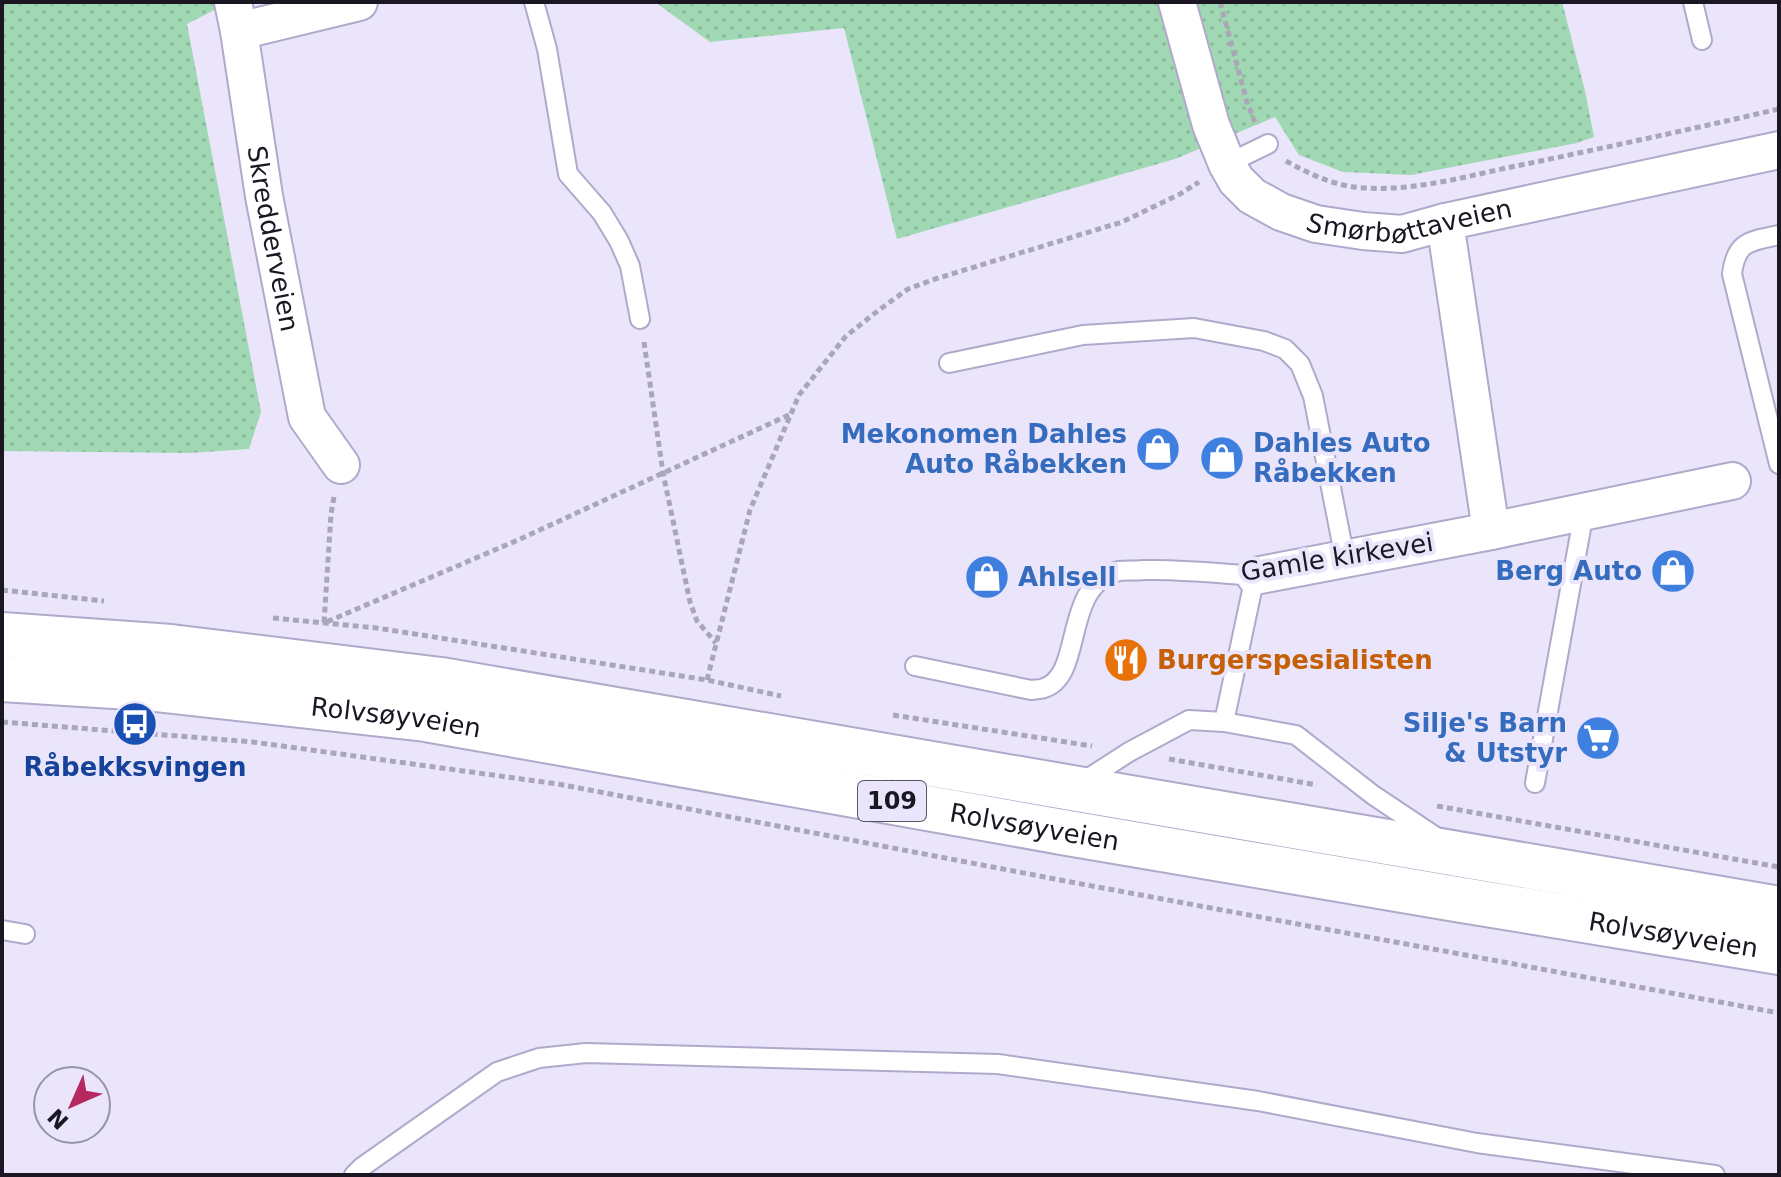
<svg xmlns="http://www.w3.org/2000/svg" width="1781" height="1177" font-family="'DejaVu Sans',sans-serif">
  <defs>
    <pattern id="grass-dots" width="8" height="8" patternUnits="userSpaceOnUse" patternTransform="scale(2)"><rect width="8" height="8" fill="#a1d8b4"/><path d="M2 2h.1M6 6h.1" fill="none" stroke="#8ab99a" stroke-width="1.8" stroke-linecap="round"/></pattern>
  </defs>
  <rect width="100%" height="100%" fill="#eae5fb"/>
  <g fill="url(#grass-dots)">
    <path d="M2,2H230L187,24L261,412L249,449L190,453L2,451Z"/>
    <path d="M655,2H1562L1585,91L1594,137L1577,143L1411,175L1343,172L1299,155L1275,117L1175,159L897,239L844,28L710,42Z"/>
  </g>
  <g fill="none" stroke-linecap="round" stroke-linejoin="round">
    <g stroke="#b1a9cb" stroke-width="22">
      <g id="lane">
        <path d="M534,2L547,49L568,174L602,213L619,241L630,266L640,319"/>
        <path d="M1693,2L1702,40"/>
        <path d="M1227,164L1268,144"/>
        <path d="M1779,235C1750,241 1736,241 1732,274L1779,464"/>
        <path d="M949,363L1083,335L1194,328L1264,341L1285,349L1300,364L1313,396L1345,559"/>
        <path d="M915,666L1031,690C1035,689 1040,690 1044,688C1085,675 1061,585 1119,571C1127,570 1136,571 1144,570C1181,569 1218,573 1255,576L1224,722"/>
        <path d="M1081,783L1129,752L1189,720L1224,722L1296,735L1373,795L1436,837"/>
        <path d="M1535,783L1584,512"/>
        <path d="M2,930L25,934"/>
        <path d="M354,1175L362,1167L497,1072L539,1058L586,1053L998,1064L1258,1101L1477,1143L1715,1175"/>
      </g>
    </g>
    <g stroke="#b1a9cb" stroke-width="40">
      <g id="street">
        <path id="s1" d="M233,2L239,31L264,196L307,417L341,465"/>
        <path id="s2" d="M1177,2L1211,125L1227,164L1236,180L1252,196L1281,212L1316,224L1363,231L1402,234L1445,222L1779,150"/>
        <path d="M239,31L359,2"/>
        <path d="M1445,222L1491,531"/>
        <path d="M1255,576L1491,531L1732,481"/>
      </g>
    </g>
    <g stroke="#b1a9cb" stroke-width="48">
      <g id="primary">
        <path d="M2,635L171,647L441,680L1779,909"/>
        <path id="s3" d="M2,679L146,688L426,719L1068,833L1456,899L1779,952"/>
      </g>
    </g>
    <g stroke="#aaa5b8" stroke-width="5" stroke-dasharray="6 4" stroke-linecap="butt">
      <path d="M1220,2L1247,102L1255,122"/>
      <path d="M1286,161C1311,175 1337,187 1366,188C1416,191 1467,176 1516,166C1604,148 1692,129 1779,109"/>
      <path d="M644,342L663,473L690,602L697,621L716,643"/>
      <path d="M334,497L331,514L324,623L518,540L791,414"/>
      <path d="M2,590L104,601"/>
      <path d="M273,618L377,628L707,680L781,696"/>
      <path d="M707,680L750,510L799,395L846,336L879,310L908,289L935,279L1122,222L1180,194L1199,182"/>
      <path d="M893,715L1092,746"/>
      <path d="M2,722L253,742L558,784L1076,883L1779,1013"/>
      <path d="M1169,759L1317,785"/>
      <path d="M1437,806L1779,867"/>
    </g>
    <use href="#lane" stroke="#fff" stroke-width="18"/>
    <use href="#street" stroke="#fff" stroke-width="36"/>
    <use href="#primary" stroke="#fff" stroke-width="44"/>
  </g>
  <defs>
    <g id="shop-disc" transform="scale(2.3)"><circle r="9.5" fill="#3f7fe0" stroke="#eae5fb"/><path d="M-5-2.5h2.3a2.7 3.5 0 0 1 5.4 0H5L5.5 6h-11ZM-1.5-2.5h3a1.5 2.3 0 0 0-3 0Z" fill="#fff"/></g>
    <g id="restaurant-disc" transform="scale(2.3)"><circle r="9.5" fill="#e8710a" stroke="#eae5fb"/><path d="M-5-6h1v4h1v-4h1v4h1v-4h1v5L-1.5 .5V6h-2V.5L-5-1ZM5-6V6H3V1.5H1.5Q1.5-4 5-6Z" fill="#fff"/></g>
    <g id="bus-disc" transform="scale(2.3)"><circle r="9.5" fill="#1a4fb4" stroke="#eae5fb"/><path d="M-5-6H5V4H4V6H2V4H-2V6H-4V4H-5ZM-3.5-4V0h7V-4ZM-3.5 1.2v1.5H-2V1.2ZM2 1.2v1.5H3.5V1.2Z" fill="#fff"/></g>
    <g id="supermarket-disc" transform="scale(2.3)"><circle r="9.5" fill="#3f7fe0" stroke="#eae5fb"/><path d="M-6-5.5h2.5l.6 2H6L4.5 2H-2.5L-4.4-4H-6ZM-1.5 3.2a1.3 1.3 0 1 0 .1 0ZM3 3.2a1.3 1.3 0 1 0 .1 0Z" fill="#fff"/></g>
  </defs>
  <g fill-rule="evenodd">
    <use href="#shop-disc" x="1158" y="449"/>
    <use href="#shop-disc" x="1222" y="458"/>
    <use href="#shop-disc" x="1673" y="571"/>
    <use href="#shop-disc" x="987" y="577"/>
    <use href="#restaurant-disc" x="1126" y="660"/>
    <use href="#bus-disc" x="135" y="724"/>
    <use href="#supermarket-disc" x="1598" y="738"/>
  </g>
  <g text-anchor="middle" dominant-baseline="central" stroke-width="8" stroke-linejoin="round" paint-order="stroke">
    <rect fill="#eae5fb" stroke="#585564" stroke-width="2" x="858" y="781" width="68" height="40" rx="6"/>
    <g font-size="24" font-weight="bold" fill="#1a1723">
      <text x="892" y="801">109</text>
    </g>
    <g font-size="26" fill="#1a1723" stroke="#eae5fb">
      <text stroke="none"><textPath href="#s2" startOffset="376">Smørbøttaveien</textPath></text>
      <text stroke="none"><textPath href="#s1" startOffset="240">Skredderveien</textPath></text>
      <text transform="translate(1337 557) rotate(-9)">Gamle kirkevei</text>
      <text stroke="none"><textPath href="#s3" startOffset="396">Rolvsøyveien</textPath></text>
      <text stroke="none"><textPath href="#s3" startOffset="1044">Rolvsøyveien</textPath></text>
      <text stroke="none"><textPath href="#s3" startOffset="1692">Rolvsøyveien</textPath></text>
    </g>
    <g font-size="26" font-weight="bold" fill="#366cbe" stroke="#eae5fb" text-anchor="end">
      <text x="1127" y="434">Mekonomen Dahles<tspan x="1127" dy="30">Auto Råbekken</tspan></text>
      <text x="1253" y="443" text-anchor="start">Dahles Auto<tspan x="1253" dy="30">Råbekken</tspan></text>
      <text x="1642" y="571">Berg Auto</text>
      <text x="1018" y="577" text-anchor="start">Ahlsell</text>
      <text x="1567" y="723">Silje's Barn<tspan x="1567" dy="30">&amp; Utstyr</tspan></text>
    </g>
    <g font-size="26" font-weight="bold" fill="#c56008" stroke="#eae5fb" text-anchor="start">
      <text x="1157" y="660">Burgerspesialisten</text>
    </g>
    <g font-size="26" font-weight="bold" fill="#164399" stroke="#eae5fb">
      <text x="135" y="767">Råbekksvingen</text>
    </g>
  </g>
  <rect width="1781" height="1177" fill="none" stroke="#1a1723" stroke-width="8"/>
  <g transform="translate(72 1105) rotate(225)"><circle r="38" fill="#eae5fb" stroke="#9793a5" stroke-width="2"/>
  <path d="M0-6L14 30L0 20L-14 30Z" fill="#b52860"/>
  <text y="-12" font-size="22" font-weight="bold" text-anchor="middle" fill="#1a1723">N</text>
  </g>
</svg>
